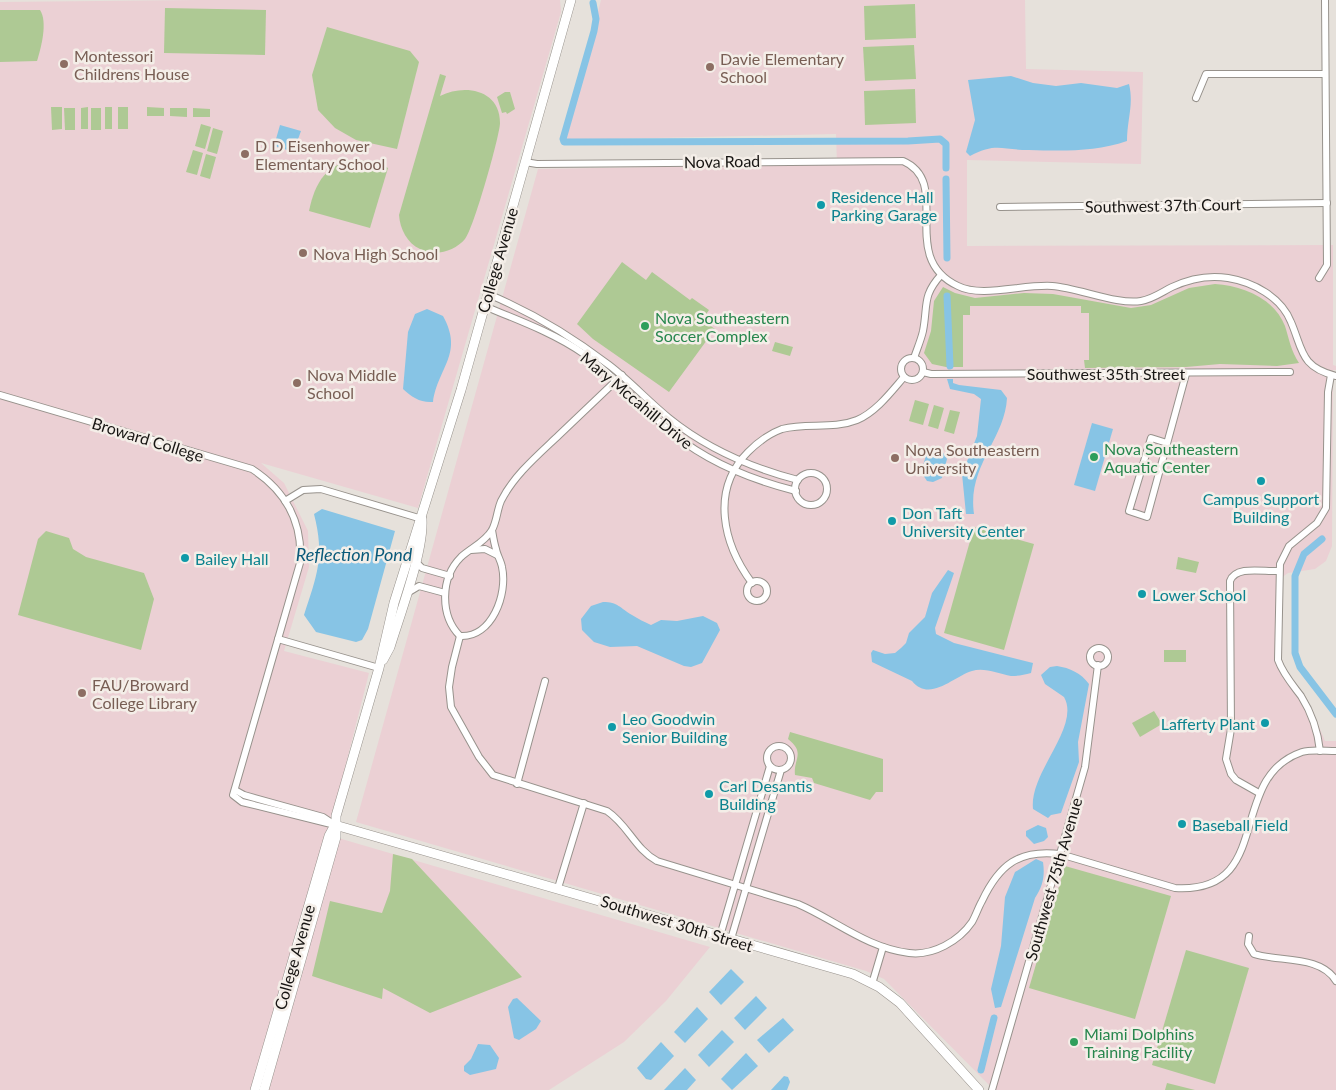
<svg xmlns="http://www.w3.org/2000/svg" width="1336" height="1090" font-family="Lato,sans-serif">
  <rect width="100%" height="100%" fill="#e6e1db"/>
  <g fill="#ebd0d4">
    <path d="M199,0H560L561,12L418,508L261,463L284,483L308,531L309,567L284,651L369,673L328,835L710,947L666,1001L624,1042L549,1090H0V2Z"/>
    <path d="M601,0H1025L1026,69L1143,72L1141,164L967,160V246L1333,245V365L1336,366V370H1333L1332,546L1326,561L1315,569L1288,573L1281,578V655L1283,664L1312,710L1325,741H1336V1090H994L884,979L866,971L356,822L538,169L837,164L836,134L566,140Z"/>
  </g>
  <g fill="#aec994">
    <path d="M915,4L916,38L865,40L864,6Z"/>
    <path d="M165,8L266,10L265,55L164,53Z"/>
    <path d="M0,10H40C48,22 41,48 37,61L0,62Z"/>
    <path d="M327,27L410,51L419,62L397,149L356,140L335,128L318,110L312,75Z"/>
    <path d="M914,45L916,79L865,81L863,47Z"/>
    <path d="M440,74L446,76L440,96C464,84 500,89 500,123C500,135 473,231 465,239C455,251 435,257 420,249C407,243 400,229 399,215Z"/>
    <path d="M915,89L916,123L865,125L864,91Z"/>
    <path d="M505,92H510L515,109L507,114L506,112L502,113L497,97Z"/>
    <path d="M51,107H62V129L52,130Z"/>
    <path d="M88,107V129H81V108Z"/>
    <rect x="105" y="107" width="7" height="22"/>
    <rect x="118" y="107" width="10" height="22"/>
    <path d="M147,107L164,108V116H147Z"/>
    <path d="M64,108H75V130H65Z"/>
    <rect x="91" y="108" width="10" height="22"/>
    <path d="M170,108H187V117L170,116Z"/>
    <path d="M193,108L210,109V117H193Z"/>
    <path d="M201,124L211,127L205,149L195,146Z"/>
    <path d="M213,128L223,131L217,154L207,151Z"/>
    <path d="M193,150L203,153L197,175L186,172Z"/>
    <path d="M206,154L216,157L210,179L200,176Z"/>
    <path d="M358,160L379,163L388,168L370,228L309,211C315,182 327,162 358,160Z"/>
    <path d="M622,262L646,280L652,272L690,300L692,298L709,310L702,320L715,329L669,392L593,339L577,324Z"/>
    <path d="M1215,284C1243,286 1274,298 1285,326C1289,339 1291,351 1299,363L1277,366L1220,364L1186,367L1085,368L1084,360H1089V313H1081V306H970V315H963V367H946L932,364L924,353L931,331L934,301L943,287L955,293L975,298L1024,293L1053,294L1131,308L1151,305L1189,288Z"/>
    <path d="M775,342L793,347L790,356L772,351Z"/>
    <path d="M915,400L929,404L923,425L909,421Z"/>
    <path d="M934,405L944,408L938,429L928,426Z"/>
    <path d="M950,410L960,412L954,434L944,431Z"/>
    <path d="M974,527L1034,544L1004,650L944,633Z"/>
    <path d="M46,531L69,538L73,549L86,557L144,573L154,599L141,650L18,615L38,539Z"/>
    <path d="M1178,557L1199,562L1196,573L1176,569Z"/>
    <rect x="1164" y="650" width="22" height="12"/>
    <path d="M1154,711L1162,724L1140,737L1132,723Z"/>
    <path d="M790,732L883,759V792H876L870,800L814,783L812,778L795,775C793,759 806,753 788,739Z"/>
    <path d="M393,854L412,859L522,977L430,1013L383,988L382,999L312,976L330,901L382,913L390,891Z"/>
    <path d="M1065,866L1171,896L1135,1019L1029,988Z"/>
    <path d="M1186,950L1249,968L1215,1084L1152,1065Z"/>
    <path d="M1167,1083L1195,1090H1165Z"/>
  </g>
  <g fill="#87c4e5">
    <path d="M1011,76L1033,83L1056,86L1081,83L1117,88L1129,84C1134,105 1127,119 1127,141C1095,152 1063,151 1029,150C1002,150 996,142 970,156L966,152L975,120L968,80Z"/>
    <path d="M280,125L301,131L297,142L308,145L306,152L295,149L294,152L274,146Z"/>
    <path d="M427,309L443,316C464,354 438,367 433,402C420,403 412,397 403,389L408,332L415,314Z"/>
    <path d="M947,379H953V383L959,385L1001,390L1007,398C1005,439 967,466 974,514H966L962,474L977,436L981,399L974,394L950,389Z"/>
    <path d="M1092,423L1113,429L1095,491L1074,485Z"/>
    <path d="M936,447L941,449L947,459L942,478L933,482L927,481L921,472L928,449Z"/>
    <path d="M322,509L395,531L368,629L362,640L356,642L316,632L304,615C317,575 325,557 314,514Z"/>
    <path d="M948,570L954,573L935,628L936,634L954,643L1033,663L1031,673C1024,675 1018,676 1011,676C999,674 984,667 972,671C954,676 930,703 912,681L872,662L871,653L873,650L885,654L895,653L901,648L906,643L909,633L925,617L932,593Z"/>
    <path d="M603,602C618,602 620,608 632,615C638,619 645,622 651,625L661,620L677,621L703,616L717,623L720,630L702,663L691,667L684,666L637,646L610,647L594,642L582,630L581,619L591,606Z"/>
    <path d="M1057,666C1070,668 1081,673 1089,684L1078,742L1079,762L1061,813L1051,815L1048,818L1033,809C1029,772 1081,727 1064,697L1045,684L1041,675L1050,667Z"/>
    <path d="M1038,825L1046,828L1048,837L1044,841L1034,844L1026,836V831Z"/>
    <path d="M1036,859L1043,862C1045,876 1043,886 1035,898L1001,1007L995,1008L991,989L1001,946L1005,897L1015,872Z"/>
    <path d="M731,969L744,982L721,1005L709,992Z"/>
    <path d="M756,996L767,1008L745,1030L734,1018Z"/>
    <path d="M517,998L541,1021L536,1029L519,1040L514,1038L508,1007L513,999Z"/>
    <path d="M697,1007L708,1019L685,1043L674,1032Z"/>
    <path d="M783,1018L794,1030L769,1053L757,1040Z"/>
    <path d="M722,1030L734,1042L709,1067L698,1055Z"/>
    <path d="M661,1042L674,1056L651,1080L646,1079L637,1068Z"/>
    <path d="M478,1044L490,1045L499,1058L496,1069L470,1075L464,1071V1066L471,1059Z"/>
    <path d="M746,1053L758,1066L732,1090L721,1079Z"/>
    <path d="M685,1068L696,1080L687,1090H664Z"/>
    <path d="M784,1076L788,1077L790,1082L787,1090H771Z"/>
  </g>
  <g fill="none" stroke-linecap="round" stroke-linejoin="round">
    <g stroke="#87c4e5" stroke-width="7">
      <path d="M593,3L596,19L594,31L563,139L564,142L908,141L940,139L946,144V168"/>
      <path d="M946,179L947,258"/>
      <path d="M947,296L950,366"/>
      <path d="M1322,539L1304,554L1295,576V653L1300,667L1336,714"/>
      <path d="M981,1070L994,1018"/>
    </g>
    <g stroke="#97928c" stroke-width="8">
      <g id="street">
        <path d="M1196,98L1206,74H1324"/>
        <path d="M525,162L537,164L903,161C954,183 896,257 958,286C981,298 1024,284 1052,286C1079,288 1117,305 1141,301C1153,299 1162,292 1172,287C1189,279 1209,275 1228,278C1253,282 1281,297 1291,322C1303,350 1300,367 1336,376"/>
        <path d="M1000,207L1327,203"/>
        <path d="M1319,278L1327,265L1325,0"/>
        <path d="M488,294C531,312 571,336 609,365C630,381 648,401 669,418C706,448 752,468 798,480"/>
        <path d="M484,306C518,320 554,333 584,354C614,376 636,401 663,425C700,459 748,479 796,491"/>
        <circle cx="912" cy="369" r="11"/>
        <path d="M914,358C917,349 921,340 923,331C928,305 922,296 941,275"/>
        <path d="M923,372L931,374L1290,372"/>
        <path d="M0,395L252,469C286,491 303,523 300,563L233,795L242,802L335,825"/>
        <path d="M1167,443L1151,438L1129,511L1147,517L1186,374"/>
        <circle cx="811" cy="489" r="16"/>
        <path d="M285,501L303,490L321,489L422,519"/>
        <path d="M492,530C493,536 494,543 496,549C497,555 501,561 502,567C508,594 492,638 460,636C440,616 440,578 461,557C471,548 485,542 492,530C497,521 497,510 501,501C514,475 538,455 559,435C580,415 601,395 622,375"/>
        <path d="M471,550L485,549L497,555"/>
        <path d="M415,561L422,568L450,576"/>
        <circle cx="757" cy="591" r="10"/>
        <path d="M752,583C723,544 710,490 748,452C758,442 768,434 782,429C807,422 832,430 857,420C876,412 891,392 904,377"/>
        <path d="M409,592L419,586L445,593"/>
        <path d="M460,636L452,667L449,687L451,707L479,757L493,775L607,811C628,825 635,849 657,861L798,904C835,920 867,948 909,953C933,956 959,941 972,922C976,915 978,908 982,901C999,865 1019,849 1060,854L1175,888C1276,894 1225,778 1302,752C1312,749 1325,751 1336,751"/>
        <path d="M278,639L379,668"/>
        <circle cx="1099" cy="657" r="9"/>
        <circle cx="779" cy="758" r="12"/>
        <path d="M1320,751C1318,732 1311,712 1301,696C1292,684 1283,674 1278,660L1280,564L1289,546L1317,523L1326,508L1328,392L1331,375"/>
        <path d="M517,784L545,681"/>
        <path d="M235,790L244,795L323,817L332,823"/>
        <path d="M1259,793L1236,780L1231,774L1226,759L1231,729L1230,581C1236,565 1264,572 1278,571"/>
        <path d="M558,888L584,803"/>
        <path d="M720,936L770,766"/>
        <path d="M1249,936L1248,944L1254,954C1279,962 1321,955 1336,981"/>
        <path d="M731,939L781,770"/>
        <path d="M872,984L883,947"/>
        <path d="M992,1090L1085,767L1098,665"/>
      </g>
    </g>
    <g stroke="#97928c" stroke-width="10">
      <g id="secondary">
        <path d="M383,660L390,647C400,614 424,551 422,519"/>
        <path d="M335,825L853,974L879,987L900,1003L979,1090"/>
        <path d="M255,1090L329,836L335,825"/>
        <path d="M264,1090L336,837V816L379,668L394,603L461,390L571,0"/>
      </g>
    </g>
    <use href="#street" stroke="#fff" stroke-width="6"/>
    <use href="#secondary" stroke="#fff" stroke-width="9"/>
  </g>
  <g fill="#8d6e63" stroke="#f4eee8" stroke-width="2">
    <circle cx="64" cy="64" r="5"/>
    <circle cx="710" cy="67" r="5"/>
    <circle cx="245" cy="154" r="5"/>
    <circle cx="303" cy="253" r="5"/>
    <circle cx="297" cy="383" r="5"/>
    <circle cx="895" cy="458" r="5"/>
    <circle cx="82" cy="693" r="5"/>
  </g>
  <g fill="#0f9aa8" stroke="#f4eee8" stroke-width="2">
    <circle cx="821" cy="205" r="5"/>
    <circle cx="1261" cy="481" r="5"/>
    <circle cx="892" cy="521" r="5"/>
    <circle cx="185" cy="558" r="5"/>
    <circle cx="1142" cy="594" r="5"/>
    <circle cx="1265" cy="723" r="5"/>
    <circle cx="612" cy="727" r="5"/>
    <circle cx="709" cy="794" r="5"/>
    <circle cx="1182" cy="824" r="5"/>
  </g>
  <g fill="#2e9e5b" stroke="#f4eee8" stroke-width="2">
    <circle cx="645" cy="326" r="5"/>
    <circle cx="1094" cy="457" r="5"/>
    <circle cx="1074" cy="1042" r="5"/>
  </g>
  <g text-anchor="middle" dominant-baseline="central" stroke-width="5" stroke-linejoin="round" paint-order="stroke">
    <g font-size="16" fill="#785e54" stroke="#f4eee8" text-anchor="start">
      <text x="74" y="55">Montessori<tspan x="74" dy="18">Childrens House</tspan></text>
      <text x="720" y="58">Davie Elementary<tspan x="720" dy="18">School</tspan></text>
      <text x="255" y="145">D D Eisenhower<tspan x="255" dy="18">Elementary School</tspan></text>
      <text x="313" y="253">Nova High School</text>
      <text x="307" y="374">Nova Middle<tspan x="307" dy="18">School</tspan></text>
      <text x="905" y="449">Nova Southeastern<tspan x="905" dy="18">University</tspan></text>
      <text x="92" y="684">FAU/Broward<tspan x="92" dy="18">College Library</tspan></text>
    </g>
    <g font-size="16" fill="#171513" stroke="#f4eee8">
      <text transform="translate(722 161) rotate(-1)">Nova Road</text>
      <text transform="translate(1163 205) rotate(-1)">Southwest 37th Court</text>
      <text transform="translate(497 260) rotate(-74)">College Avenue</text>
      <text x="1106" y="373">Southwest 35th Street</text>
      <text transform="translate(637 400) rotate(40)">Mary Mccahill Drive</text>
      <text transform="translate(148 439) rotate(17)">Broward College</text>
      <text transform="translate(1053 879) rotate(-74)">Southwest 75th Avenue</text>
      <text transform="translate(677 923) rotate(17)">Southwest 30th Street</text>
      <text transform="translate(294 957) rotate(-74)">College Avenue</text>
    </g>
    <g font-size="16" fill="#0d838f" stroke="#f4eee8" text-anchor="start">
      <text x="831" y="196">Residence Hall<tspan x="831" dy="18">Parking Garage</tspan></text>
      <text x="1261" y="498" text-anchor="middle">Campus Support<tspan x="1261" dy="18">Building</tspan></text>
      <text x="902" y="512">Don Taft<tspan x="902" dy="18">University Center</tspan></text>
      <text x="195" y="558">Bailey Hall</text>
      <text x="1152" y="594">Lower School</text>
      <text x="622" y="718">Leo Goodwin<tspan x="622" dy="18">Senior Building</tspan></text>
      <text x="1255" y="723" text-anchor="end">Lafferty Plant</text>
      <text x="719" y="785">Carl Desantis<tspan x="719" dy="18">Building</tspan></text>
      <text x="1192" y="824">Baseball Field</text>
    </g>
    <g font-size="16" fill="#27864d" stroke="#f4eee8" text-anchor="start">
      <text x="655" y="317">Nova Southeastern<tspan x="655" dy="18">Soccer Complex</tspan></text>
      <text x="1104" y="448">Nova Southeastern<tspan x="1104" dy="18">Aquatic Center</tspan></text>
      <text x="1084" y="1033">Miami Dolphins<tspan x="1084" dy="18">Training Facility</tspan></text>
    </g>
    <g font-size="18" font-style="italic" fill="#0b5a7a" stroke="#f4eee8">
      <text x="354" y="554">Reflection Pond</text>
    </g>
  </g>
</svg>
